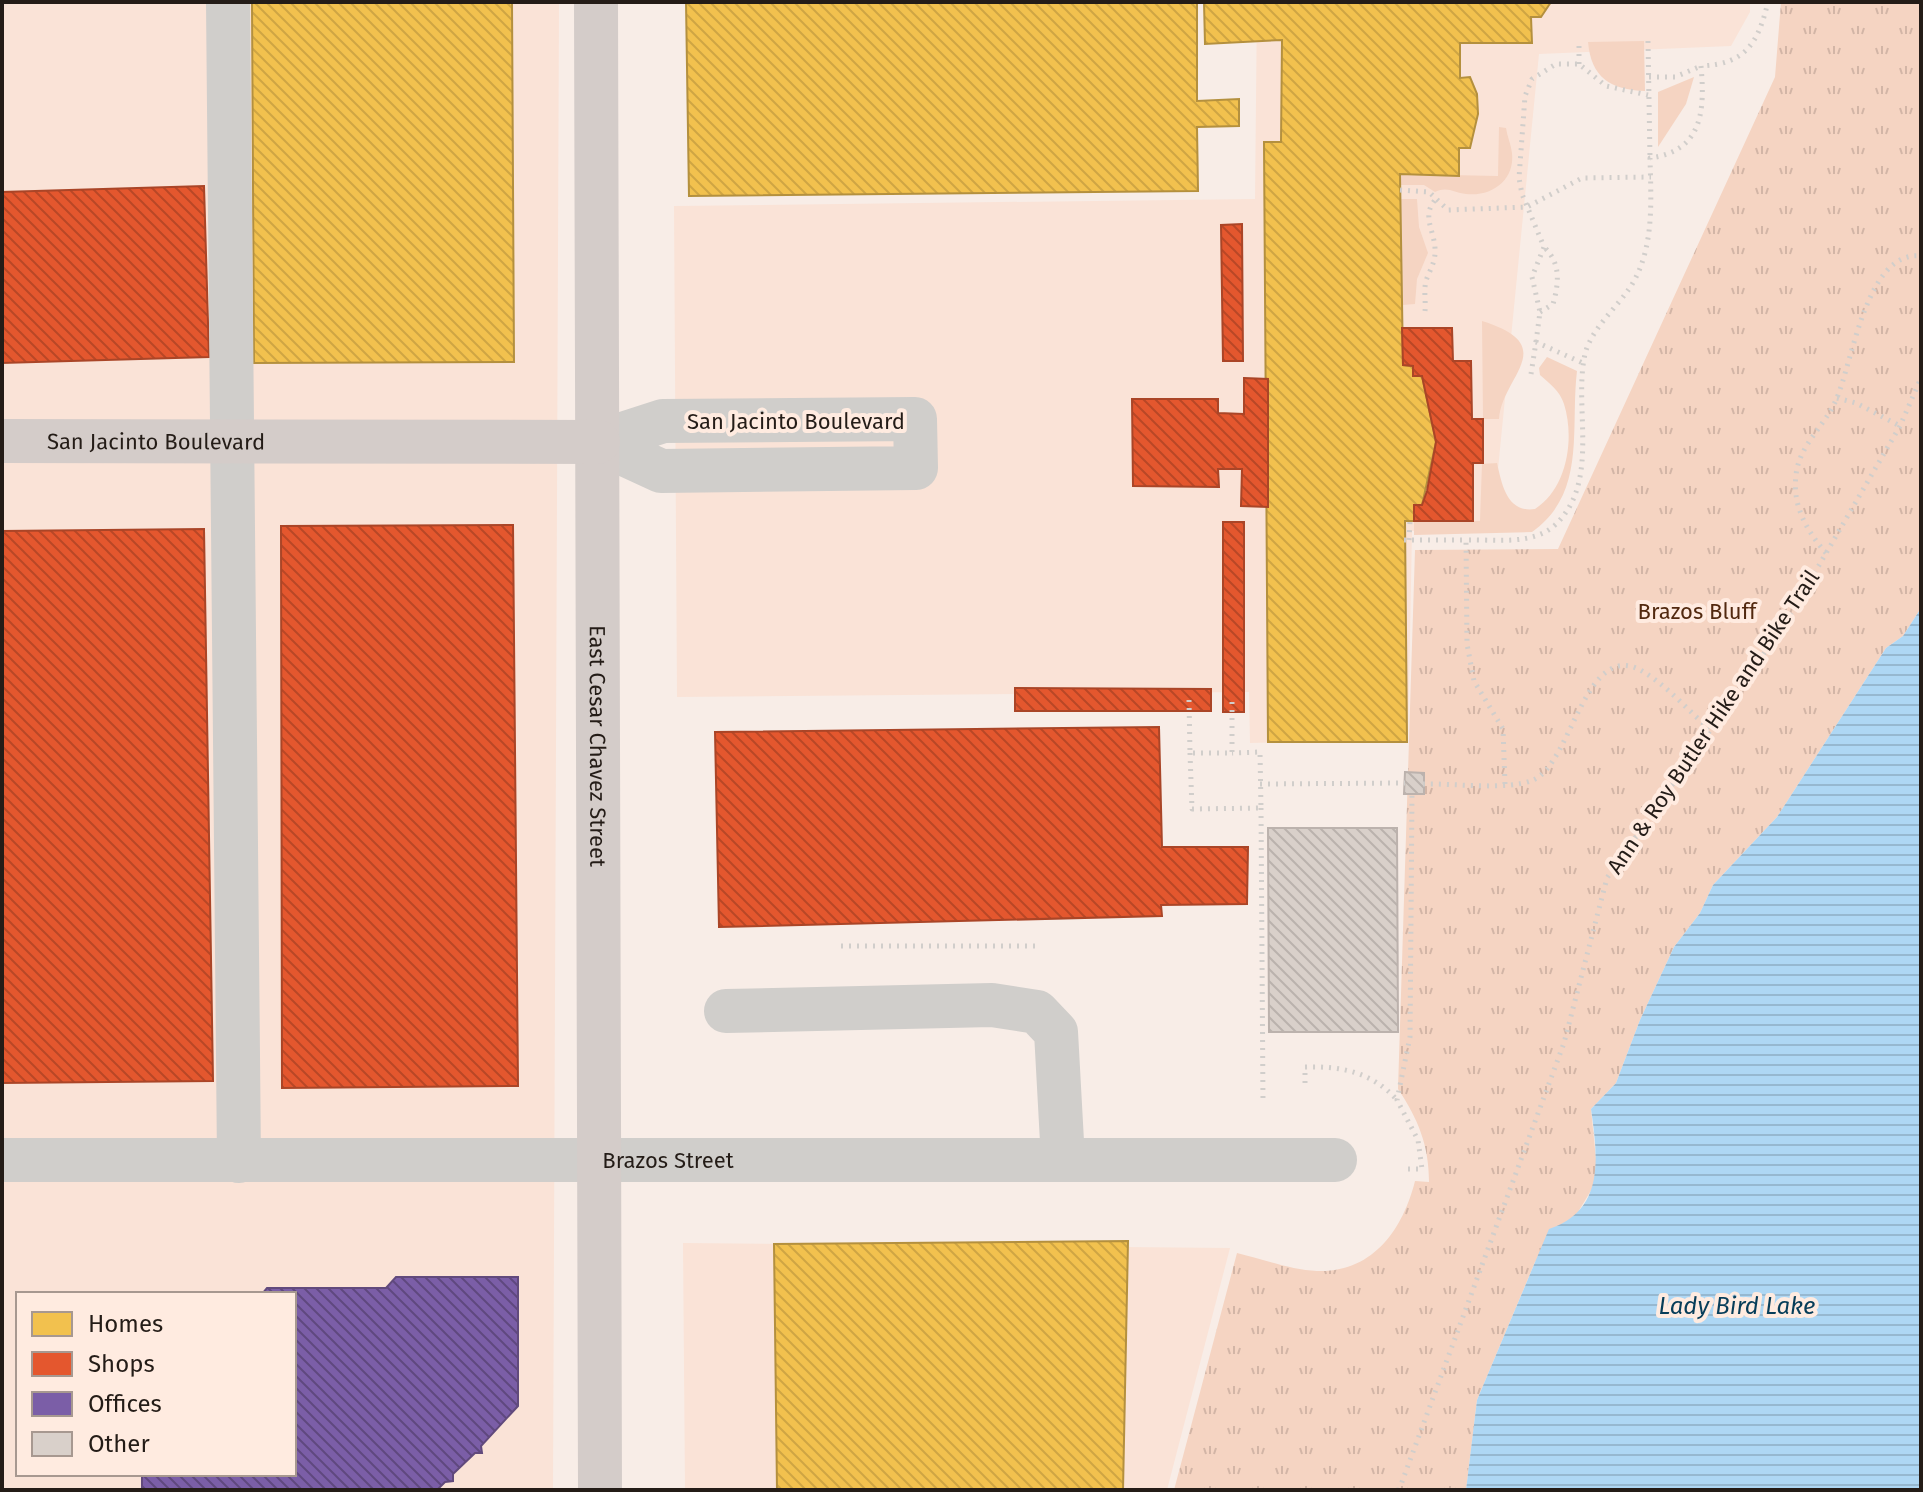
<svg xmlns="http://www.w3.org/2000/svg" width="1923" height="1492" font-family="'Fira Sans',sans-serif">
  <defs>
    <pattern id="park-tufts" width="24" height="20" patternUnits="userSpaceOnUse" patternTransform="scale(2)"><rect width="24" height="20" fill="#f5d4c2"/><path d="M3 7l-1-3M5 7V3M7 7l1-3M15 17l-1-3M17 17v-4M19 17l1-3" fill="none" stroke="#d2b5a6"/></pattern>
    <pattern id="water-rules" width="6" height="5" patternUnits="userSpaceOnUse" patternTransform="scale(2)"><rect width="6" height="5" fill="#aed7f4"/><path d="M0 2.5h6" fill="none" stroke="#96b8d0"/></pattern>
    <pattern id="homes-back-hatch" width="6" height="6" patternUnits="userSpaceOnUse" patternTransform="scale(2)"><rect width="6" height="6" fill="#f2c14e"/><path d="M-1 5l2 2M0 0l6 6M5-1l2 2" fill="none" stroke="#cfa543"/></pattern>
    <pattern id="shops-back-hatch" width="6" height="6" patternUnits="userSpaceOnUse" patternTransform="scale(2)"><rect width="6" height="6" fill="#e4572e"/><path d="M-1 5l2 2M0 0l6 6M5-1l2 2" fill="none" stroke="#b94726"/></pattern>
    <pattern id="offices-back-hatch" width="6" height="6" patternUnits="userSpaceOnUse" patternTransform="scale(2)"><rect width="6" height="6" fill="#7b5ea7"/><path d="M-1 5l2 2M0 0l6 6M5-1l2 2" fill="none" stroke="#5f487f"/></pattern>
    <pattern id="building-back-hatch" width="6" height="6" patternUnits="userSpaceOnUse" patternTransform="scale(2)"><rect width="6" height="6" fill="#d9d0ca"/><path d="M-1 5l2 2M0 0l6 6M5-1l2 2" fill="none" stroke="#bab2ad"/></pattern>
  </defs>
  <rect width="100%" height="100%" fill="#f8ede7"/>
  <g fill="#fae3d7" fill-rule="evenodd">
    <path d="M2,2H559L553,1490H2ZM18,1294H294V1474H18Z"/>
    <path d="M1257,2H1750V12L1731,46L1539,54L1492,530L1412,531L1408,740L1250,743L1249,692L677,697L674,206L1255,199Z"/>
    <path d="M683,1243L1230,1248L1167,1490H685Z"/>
  </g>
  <g fill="#f5d4c2">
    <path d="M1644,41L1645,91C1610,90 1591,77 1588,42Z"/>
    <path d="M1694,77L1686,104L1658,147V92Z"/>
    <path d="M1499,127L1506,128C1507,136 1511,144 1512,153C1515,180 1492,197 1466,194C1454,193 1448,186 1435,192L1424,185H1400V174L1498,176Z"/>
    <path d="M1400,199H1417L1419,227L1428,253L1417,279L1415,304L1402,305Z"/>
    <path d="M1482,321C1562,346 1502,376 1499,419H1483Z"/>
    <path d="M1547,357L1577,371C1570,429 1587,493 1532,532L1414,535V521H1480L1482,464L1497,463C1502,485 1507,513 1535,509C1567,489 1575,439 1564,404C1560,391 1550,384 1540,375L1539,368Z"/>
  </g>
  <path fill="url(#park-tufts)" d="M1781,2H1921V608L1903,636L1886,648L1777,817L1713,885L1700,913L1674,947L1640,1020L1616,1083L1591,1109L1598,1179L1572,1222L1535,1262L1477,1400L1466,1490H1174L1237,1253C1262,1259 1291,1270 1317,1271C1373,1273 1403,1229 1415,1181L1429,1182C1429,1145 1418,1119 1398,1089L1415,550L1558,549L1775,77Z"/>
  <path fill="url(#water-rules)" d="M1921,608V1490H1466L1477,1400L1549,1229C1605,1210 1598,1158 1591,1109L1616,1083L1640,1020L1674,947L1700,913L1713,885L1777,817L1886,648L1903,636Z"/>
  <g fill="url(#homes-back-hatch)" stroke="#b4903e" stroke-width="2">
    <path d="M252,2H512L514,362L254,363Z"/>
    <path d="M686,2H1197V101L1239,99V126L1197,127L1198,191L689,196Z"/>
    <path d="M1204,2H1551L1541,17H1531L1532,43H1460V78L1470,77L1477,94L1478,114L1470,148H1459V176L1400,174L1403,365L1413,366V376H1422L1436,442L1422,505H1414V521H1405L1407,742H1268L1264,142H1281L1282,40L1205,44Z"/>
    <path d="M1128,1241L1123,1490H777L774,1244Z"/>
  </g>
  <g fill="url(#shops-back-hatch)" stroke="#aa4527" stroke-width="2">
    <path d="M204,186L209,357L2,363V192Z"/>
    <path d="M1242,224L1243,361H1223L1221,225Z"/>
    <path d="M1402,328H1452L1453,361H1471L1472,419H1483V463H1473V521H1414V505H1422L1427,491L1436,442L1422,376H1413V366L1403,365Z"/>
    <path d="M1244,378L1268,379V507L1241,506L1242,469H1218L1219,487L1133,486L1132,399H1218V413L1244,414Z"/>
    <rect x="1223" y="522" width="21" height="190"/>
    <path d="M513,525L518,1086L282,1088L281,526Z"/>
    <path d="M204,529L213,1081L2,1083V531Z"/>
    <path d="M1015,688L1211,689V711H1015Z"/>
    <path d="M1159,727L1162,847H1248L1247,904L1161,905L1162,916L719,927L715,732Z"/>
  </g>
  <path fill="url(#offices-back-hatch)" stroke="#614a7c" stroke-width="2" d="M396,1277H518V1406L481,1446L482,1453H475L453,1474V1481L445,1482L437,1490H142V1474H294V1294H262L267,1288H386Z"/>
  <g fill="url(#building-back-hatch)" stroke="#bcb2ad" stroke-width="2">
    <path d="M1405,772L1424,773V794H1404Z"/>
    <path d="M1268,828H1397L1398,1032H1269Z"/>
  </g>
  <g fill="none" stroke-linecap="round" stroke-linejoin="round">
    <g stroke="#d1cecb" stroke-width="5" stroke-dasharray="2 6" stroke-linecap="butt">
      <path d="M1648,41L1650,158"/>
      <path d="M1579,64V43"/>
      <path d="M1649,77H1675L1701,66"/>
      <path d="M1400,190L1429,192L1448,210L1527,207L1582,178L1651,177"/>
      <path d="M1425,311C1426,301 1423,287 1427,278C1431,268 1436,260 1435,248C1434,230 1421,215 1436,199"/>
      <path d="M1540,312L1553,304C1559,283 1561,263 1544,247"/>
      <path d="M1536,342L1540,312L1532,277L1544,247L1522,194L1519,178L1525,96L1532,79L1556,64H1579L1606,86L1648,95"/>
      <path d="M1531,374L1536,342L1585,364"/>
      <path d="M1837,398L1856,403L1900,426"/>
      <path d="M1404,540H1466"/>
      <path d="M1409,540L1410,521"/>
      <path d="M1826,553C1807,531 1792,506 1796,475C1799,445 1825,426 1836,400C1853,362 1866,250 1921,256"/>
      <path d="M1189,700L1190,753H1232V700"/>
      <path d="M1190,753L1192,809L1261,808L1260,752L1232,753"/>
      <path d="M1260,784L1405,783"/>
      <path d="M1423,784C1453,783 1507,791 1533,780C1572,764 1585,638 1642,671C1668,686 1689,712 1712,731"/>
      <path d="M1505,784L1503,729L1474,681L1467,644L1466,540C1494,539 1532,546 1555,525C1601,482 1573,408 1585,354C1591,330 1615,309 1629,289C1655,251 1651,201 1650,158C1703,151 1705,110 1701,66C1746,64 1758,43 1768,2"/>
      <path d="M1261,808L1263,1103"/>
      <path d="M841,946H1040"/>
      <path d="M1305,1083V1067C1341,1066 1372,1072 1397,1100"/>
      <path d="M1408,1169H1422L1418,1140L1397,1100L1410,1037L1412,794"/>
      <path d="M1399,1490L1564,1043L1607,878L1786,622L1900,426L1921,378"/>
    </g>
    <g stroke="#d0cecb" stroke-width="44">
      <path d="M228,2L239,1161"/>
      <path d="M915,419L916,468L661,471L598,442L663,421Z"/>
      <path d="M726,1011L992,1005L1037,1012L1056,1032L1063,1160"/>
      <path id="s1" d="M2,1160H1335"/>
    </g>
    <g stroke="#d4ccc9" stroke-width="44">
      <path id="s2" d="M596,2L600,1490"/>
      <path id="s3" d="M2,441L598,442"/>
    </g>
  </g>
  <g text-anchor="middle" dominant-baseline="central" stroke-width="8" stroke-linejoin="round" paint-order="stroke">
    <g font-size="22" fill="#241c17" stroke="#ffebe0">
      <text x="796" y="421">San Jacinto Boulevard</text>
      <text stroke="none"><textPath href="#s3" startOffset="154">San Jacinto Boulevard</textPath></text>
      <text transform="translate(1713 722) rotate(-56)">Ann &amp; Roy Butler Hike and Bike Trail</text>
      <text stroke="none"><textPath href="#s2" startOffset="744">East Cesar Chavez Street</textPath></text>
      <text stroke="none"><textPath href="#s1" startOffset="666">Brazos Street</textPath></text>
    </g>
    <g font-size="22" fill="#52290f" stroke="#ffebe0">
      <text x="1697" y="611">Brazos Bluff</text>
    </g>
    <g font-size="24" font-style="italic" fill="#073d59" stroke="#ffebe0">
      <text x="1737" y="1306">Lady Bird Lake</text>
    </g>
  </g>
  <rect width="1923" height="1492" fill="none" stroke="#241c17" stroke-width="8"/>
  <rect x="16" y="1292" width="280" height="184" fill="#ffebe0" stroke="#a79890" stroke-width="2"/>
  <rect x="32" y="1312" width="40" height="24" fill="#f2c14e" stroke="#a79890" stroke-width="2"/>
  <text x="88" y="1332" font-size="24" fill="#241c17">Homes</text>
  <rect x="32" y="1352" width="40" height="24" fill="#e4572e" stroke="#a79890" stroke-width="2"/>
  <text x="88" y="1372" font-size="24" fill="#241c17">Shops</text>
  <rect x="32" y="1392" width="40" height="24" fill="#7b5ea7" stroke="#a79890" stroke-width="2"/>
  <text x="88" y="1412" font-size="24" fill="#241c17">Offices</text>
  <rect x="32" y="1432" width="40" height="24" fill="#d9d0ca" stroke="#a79890" stroke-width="2"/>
  <text x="88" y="1452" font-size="24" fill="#241c17">Other</text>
</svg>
